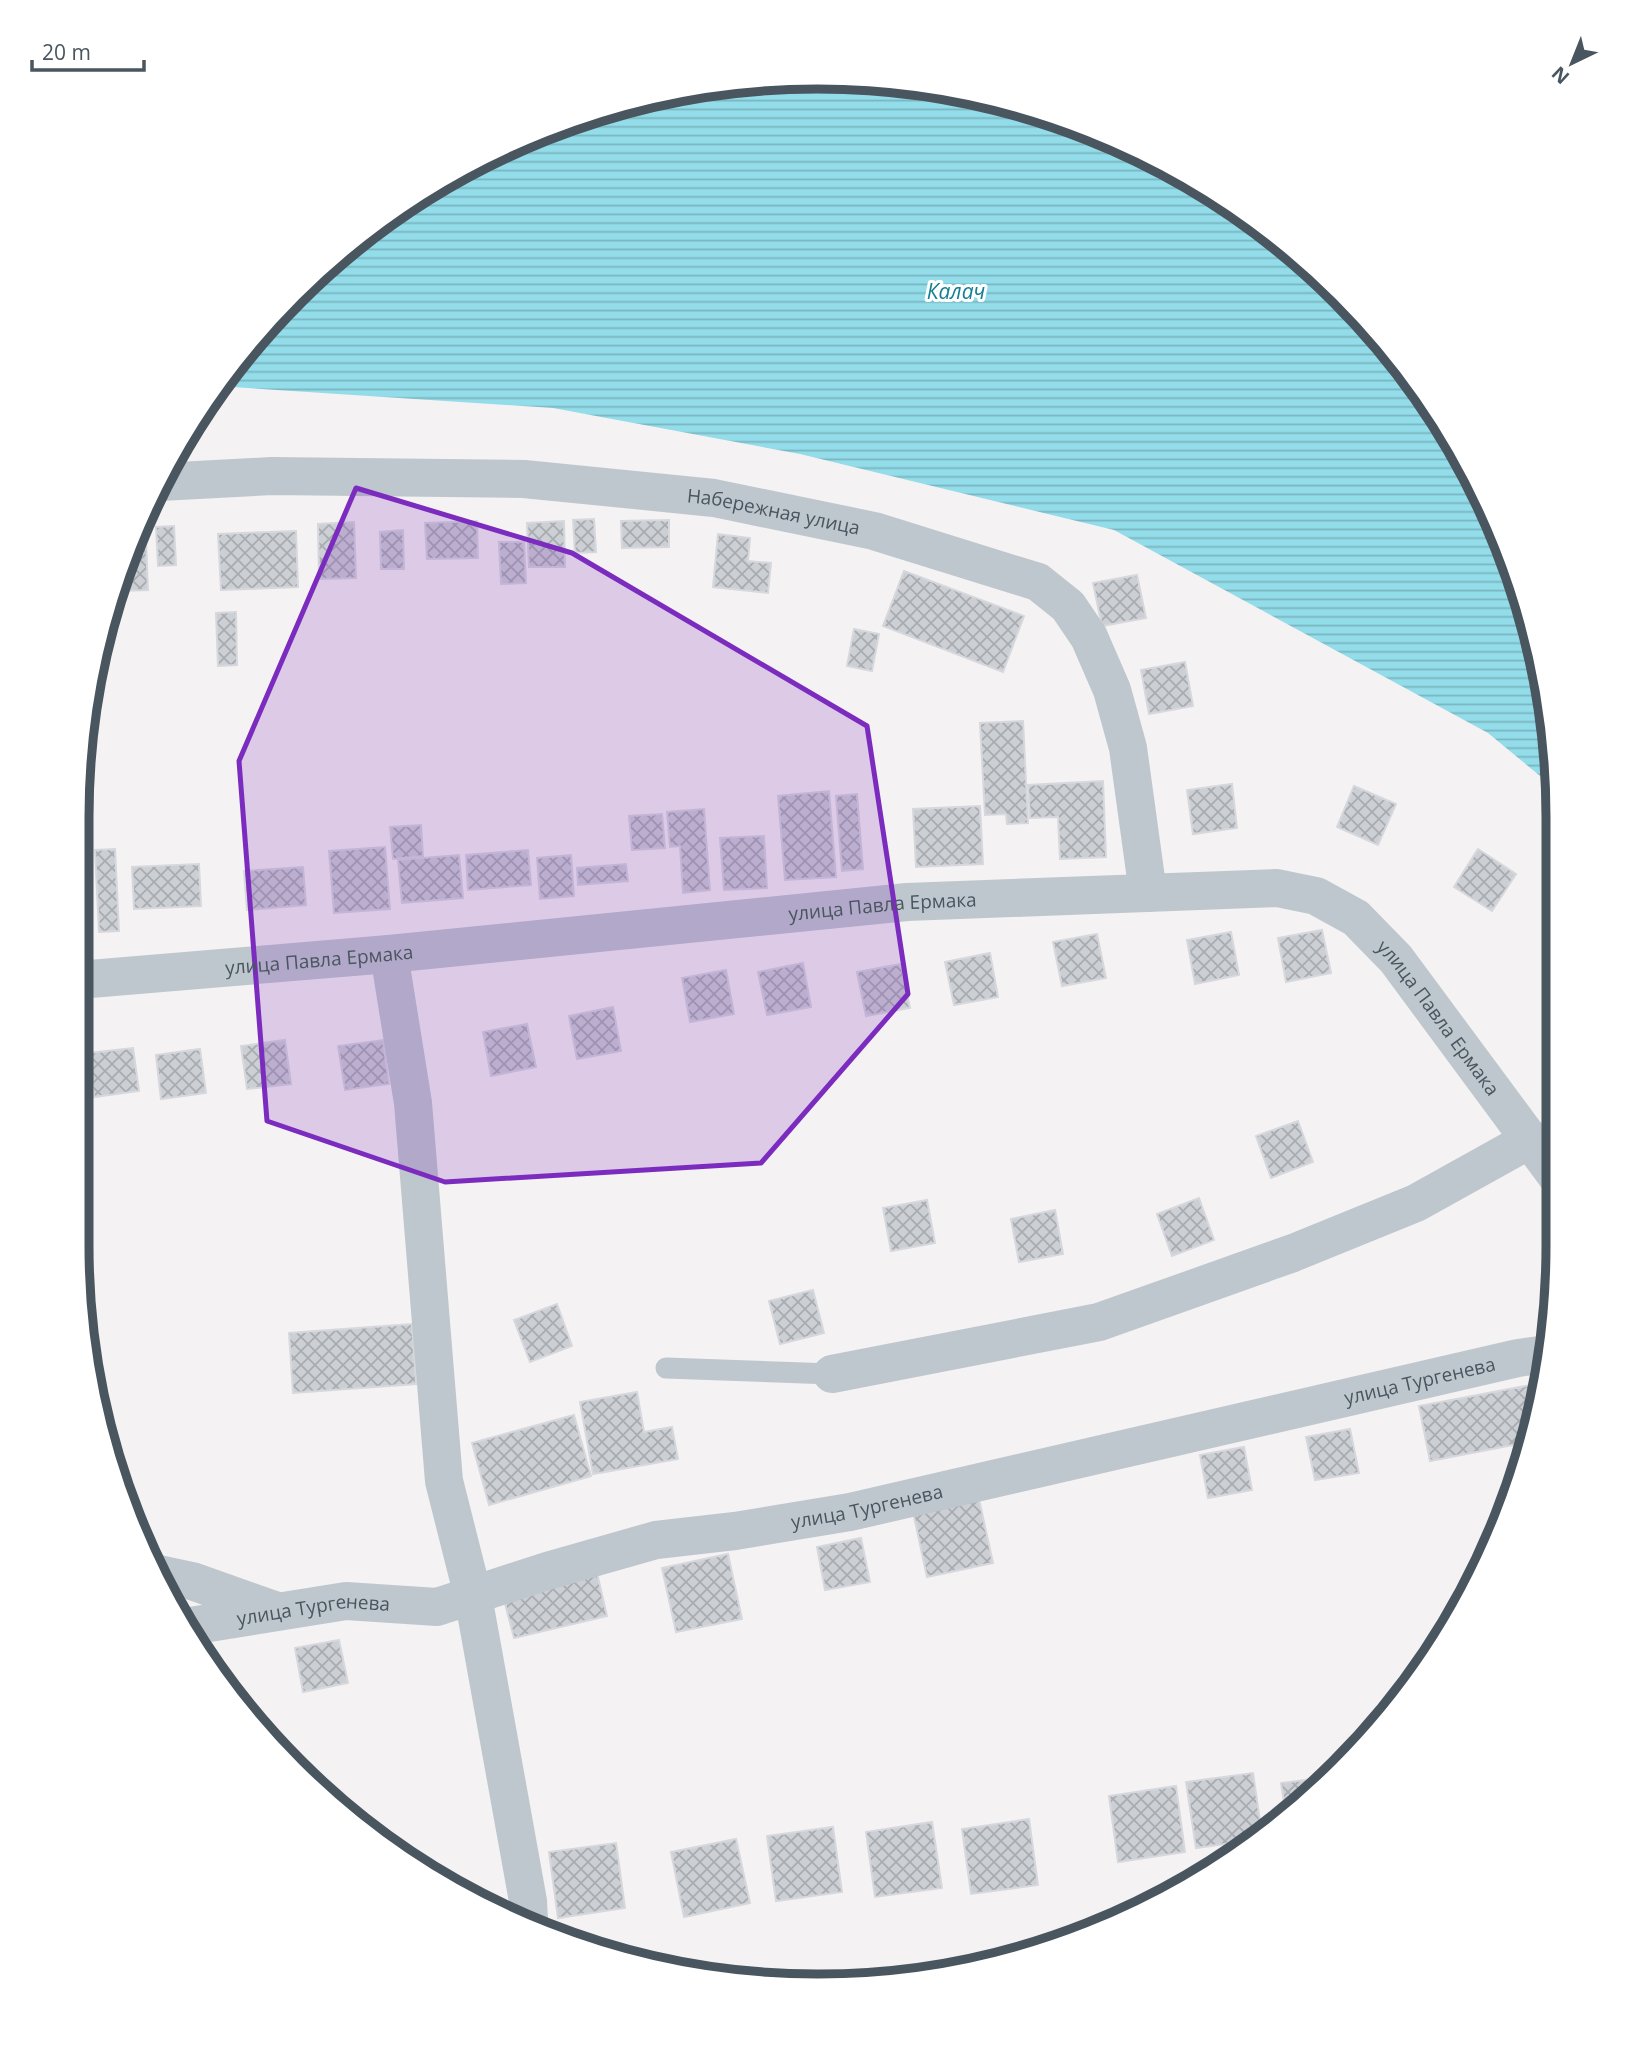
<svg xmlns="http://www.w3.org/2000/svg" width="1635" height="2063" font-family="'Open Sans',sans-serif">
  <defs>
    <pattern id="water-rules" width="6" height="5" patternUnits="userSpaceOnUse" patternTransform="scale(1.75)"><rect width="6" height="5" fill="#93dce9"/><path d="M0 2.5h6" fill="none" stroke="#7ab5c0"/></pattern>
    <pattern id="building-cross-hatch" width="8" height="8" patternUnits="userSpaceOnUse" patternTransform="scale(1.75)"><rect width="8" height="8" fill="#cccfd4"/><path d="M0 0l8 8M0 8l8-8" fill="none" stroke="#a8abaf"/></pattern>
  </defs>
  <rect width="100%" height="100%" fill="#f4f2f2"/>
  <path fill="url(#water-rules)" d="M866,79L1009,102L1145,153L1268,230L1374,329L1459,447L1519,580L1556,769V789L1488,733L1114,530L800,454L553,408L217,386L230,366L330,260L447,176L579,116L720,83Z"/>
  <g fill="url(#building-cross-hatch)" stroke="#d6d8dd" stroke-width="2">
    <path d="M594,519L596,552L575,553L573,520Z"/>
    <path d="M669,520V547L622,548L621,521Z"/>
    <path d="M477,521L478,558L427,559L425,523Z"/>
    <path d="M564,521L565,567H529L527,523Z"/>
    <path d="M354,522L356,578L319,579L318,524Z"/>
    <path d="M174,526L176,565L158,566L156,527Z"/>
    <path d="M403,530L404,569H381L380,532Z"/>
    <path d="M296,531L298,587L221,590L218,534Z"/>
    <path d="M718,534L750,538L748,561L771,563L768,593L713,587Z"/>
    <path d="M134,540H146L148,590L118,591V577Z"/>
    <path d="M499,542H524L526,583L501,584Z"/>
    <path d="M904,571L1024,616L1003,672L883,626Z"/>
    <path d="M1137,575L1146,618L1102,626L1093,583Z"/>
    <path d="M236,612L237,665L218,666L216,613Z"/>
    <path d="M854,629L879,634L872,671L847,666Z"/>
    <path d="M1185,662L1193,706L1149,714L1141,670Z"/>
    <path d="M1023,721L1028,823L1007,824L1006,814L985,815L980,723Z"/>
    <path d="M1103,781L1106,857L1060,859L1058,817L1030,818L1028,785Z"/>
    <path d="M1232,784L1237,828L1193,834L1187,790Z"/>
    <path d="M1354,786L1396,804L1378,845L1337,827Z"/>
    <path d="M829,791L836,877L785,880L778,796Z"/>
    <path d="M857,794L863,869L842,871L836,796Z"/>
    <path d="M980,806L983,864L916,867L913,809Z"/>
    <path d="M704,809L710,890L683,893L680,846L670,847L667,812Z"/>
    <path d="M662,814L665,848L632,850L629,816Z"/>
    <path d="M421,825L423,856L393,859L390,827Z"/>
    <path d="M764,836L767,888L724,890L720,838Z"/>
    <path d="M385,847L390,909L334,913L329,851Z"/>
    <path d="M115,849L119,931L99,932L95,850Z"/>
    <path d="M1478,849L1516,874L1492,911L1454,887Z"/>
    <path d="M528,850L531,885L468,890L466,855Z"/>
    <path d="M459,855L463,898L402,903L398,860Z"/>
    <path d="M571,855L574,896L540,899L537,858Z"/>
    <path d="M199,864L201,906L134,909L132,867Z"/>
    <path d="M626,864L628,881L578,885L577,868Z"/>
    <path d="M303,867L306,905L247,910L244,871Z"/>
    <path d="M1322,930L1331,973L1286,982L1278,938Z"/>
    <path d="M1231,932L1239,975L1195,984L1187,940Z"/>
    <path d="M1097,934L1106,978L1062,986L1053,942Z"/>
    <path d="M990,953L998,997L954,1005L945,962Z"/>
    <path d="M803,963L811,1007L767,1015L758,972Z"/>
    <path d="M901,964L910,1008L866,1016L857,972Z"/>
    <path d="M726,970L734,1014L690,1022L682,978Z"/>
    <path d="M613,1007L621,1051L577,1059L569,1016Z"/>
    <path d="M527,1024L536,1067L491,1076L483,1032Z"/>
    <path d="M285,1040L291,1084L247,1089L241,1046Z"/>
    <path d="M383,1040L389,1084L345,1090L338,1046Z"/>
    <path d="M133,1048L139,1091L94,1097L89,1053Z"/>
    <path d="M200,1049L206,1093L161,1099L156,1055Z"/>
    <path d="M1298,1121L1313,1162L1271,1178L1256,1136Z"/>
    <path d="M1199,1198L1214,1240L1172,1256L1157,1214Z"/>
    <path d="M927,1200L935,1243L891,1251L883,1208Z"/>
    <path d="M1055,1210L1063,1254L1019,1262L1011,1219Z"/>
    <path d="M813,1290L824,1333L780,1344L769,1301Z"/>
    <path d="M557,1304L572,1346L530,1362L514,1320Z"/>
    <path d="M412,1324L416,1384L293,1393L289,1333Z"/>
    <path d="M1536,1384L1540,1403L1528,1442L1430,1461L1419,1406Z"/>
    <path d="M637,1392L644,1432L672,1427L678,1459L593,1474L580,1402Z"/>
    <path d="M574,1415L591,1476L489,1505L472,1443Z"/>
    <path d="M1350,1429L1359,1473L1315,1480L1306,1437Z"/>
    <path d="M1244,1447L1252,1490L1208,1498L1200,1455Z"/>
    <path d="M979,1499L993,1563L927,1577L913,1512Z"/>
    <path d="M861,1538L870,1582L825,1590L817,1547Z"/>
    <path d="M728,1554L742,1619L676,1632L662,1568Z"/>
    <path d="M597,1573L607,1616L514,1638L503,1596Z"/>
    <path d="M339,1640L348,1683L303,1692L295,1648Z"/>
    <path d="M1253,1773L1262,1834L1253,1840L1196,1848L1186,1782Z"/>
    <path d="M1328,1777L1306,1802L1286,1816L1281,1783Z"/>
    <path d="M1176,1786L1185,1852L1118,1862L1109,1796Z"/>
    <path d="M1029,1819L1038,1885L971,1894L962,1829Z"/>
    <path d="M932,1822L942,1888L875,1897L866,1832Z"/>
    <path d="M833,1827L842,1892L776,1901L767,1836Z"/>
    <path d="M736,1839L750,1903L684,1917L671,1852Z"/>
    <path d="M616,1843L625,1908L558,1918L549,1852Z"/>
  </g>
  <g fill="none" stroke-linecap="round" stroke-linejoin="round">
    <path stroke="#bec7cd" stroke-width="21" d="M666,1368L832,1374"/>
    <g stroke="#bec7cd" stroke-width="38">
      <path id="s1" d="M160,482L272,476L524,479L714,498L874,531L1038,582L1068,606L1089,637L1112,690L1128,748L1148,893"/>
      <path d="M389,954L413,1103L444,1481L473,1596L528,1901L529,1921"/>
      <path id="s2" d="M78,980L389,954L907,902L1277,888L1316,896L1356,918L1396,959L1558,1178"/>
      <path d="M832,1374L1099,1322L1293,1253L1416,1203L1531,1139"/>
      <path d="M159,1574L192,1581L274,1610"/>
      <path id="s3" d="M184,1627L346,1601L437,1607L547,1571L656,1540L735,1531L850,1512L1518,1358L1547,1354"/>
    </g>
  </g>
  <path fill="#7b2cbf" fill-opacity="0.2" stroke="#7b2cbf" stroke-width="5" stroke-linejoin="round" d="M356,488L572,553L867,726L908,994L761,1163L445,1182L267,1121L239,761Z"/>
  <g text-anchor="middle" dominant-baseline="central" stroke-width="6" stroke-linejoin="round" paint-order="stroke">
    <g font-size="19" fill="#4a565f" stroke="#fff">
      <text stroke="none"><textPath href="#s1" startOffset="616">Набережная улица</textPath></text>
      <text stroke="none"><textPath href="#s2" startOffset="808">улица Павла Ермака</textPath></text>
      <text stroke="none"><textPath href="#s2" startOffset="242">улица Павла Ермака</textPath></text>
      <text stroke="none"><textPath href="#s2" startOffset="1418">улица Павла Ермака</textPath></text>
      <text stroke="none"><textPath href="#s3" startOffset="1265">улица Тургенева</textPath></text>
      <text stroke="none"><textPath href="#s3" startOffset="698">улица Тургенева</textPath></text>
      <text stroke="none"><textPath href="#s3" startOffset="131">улица Тургенева</textPath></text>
    </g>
    <g font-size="21" font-style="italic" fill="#137f92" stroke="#fff">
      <text x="956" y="291">Калач</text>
    </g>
  </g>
  <path d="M0 0H1635V2063H0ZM817 89H818A728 728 0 0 1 1546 817V1246A728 728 0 0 1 818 1974H817A728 728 0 0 1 89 1246V817A728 728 0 0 1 817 89Z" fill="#fff" fill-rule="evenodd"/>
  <path fill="none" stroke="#4a565f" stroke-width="9" d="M817 89H818A728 728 0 0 1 1546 817V1246A728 728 0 0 1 818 1974H817A728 728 0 0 1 89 1246V817A728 728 0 0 1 817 89Z"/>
  <g transform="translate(1572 63) rotate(223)" stroke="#ffffff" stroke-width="5" paint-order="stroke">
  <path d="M0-5L12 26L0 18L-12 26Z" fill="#4a565f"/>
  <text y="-10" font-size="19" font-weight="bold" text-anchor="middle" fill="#4a565f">N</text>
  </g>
  <path d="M32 60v10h112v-10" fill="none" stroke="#4a565f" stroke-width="3.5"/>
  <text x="42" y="60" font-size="21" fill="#4a565f" stroke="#ffffff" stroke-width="5" paint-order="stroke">20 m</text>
</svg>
